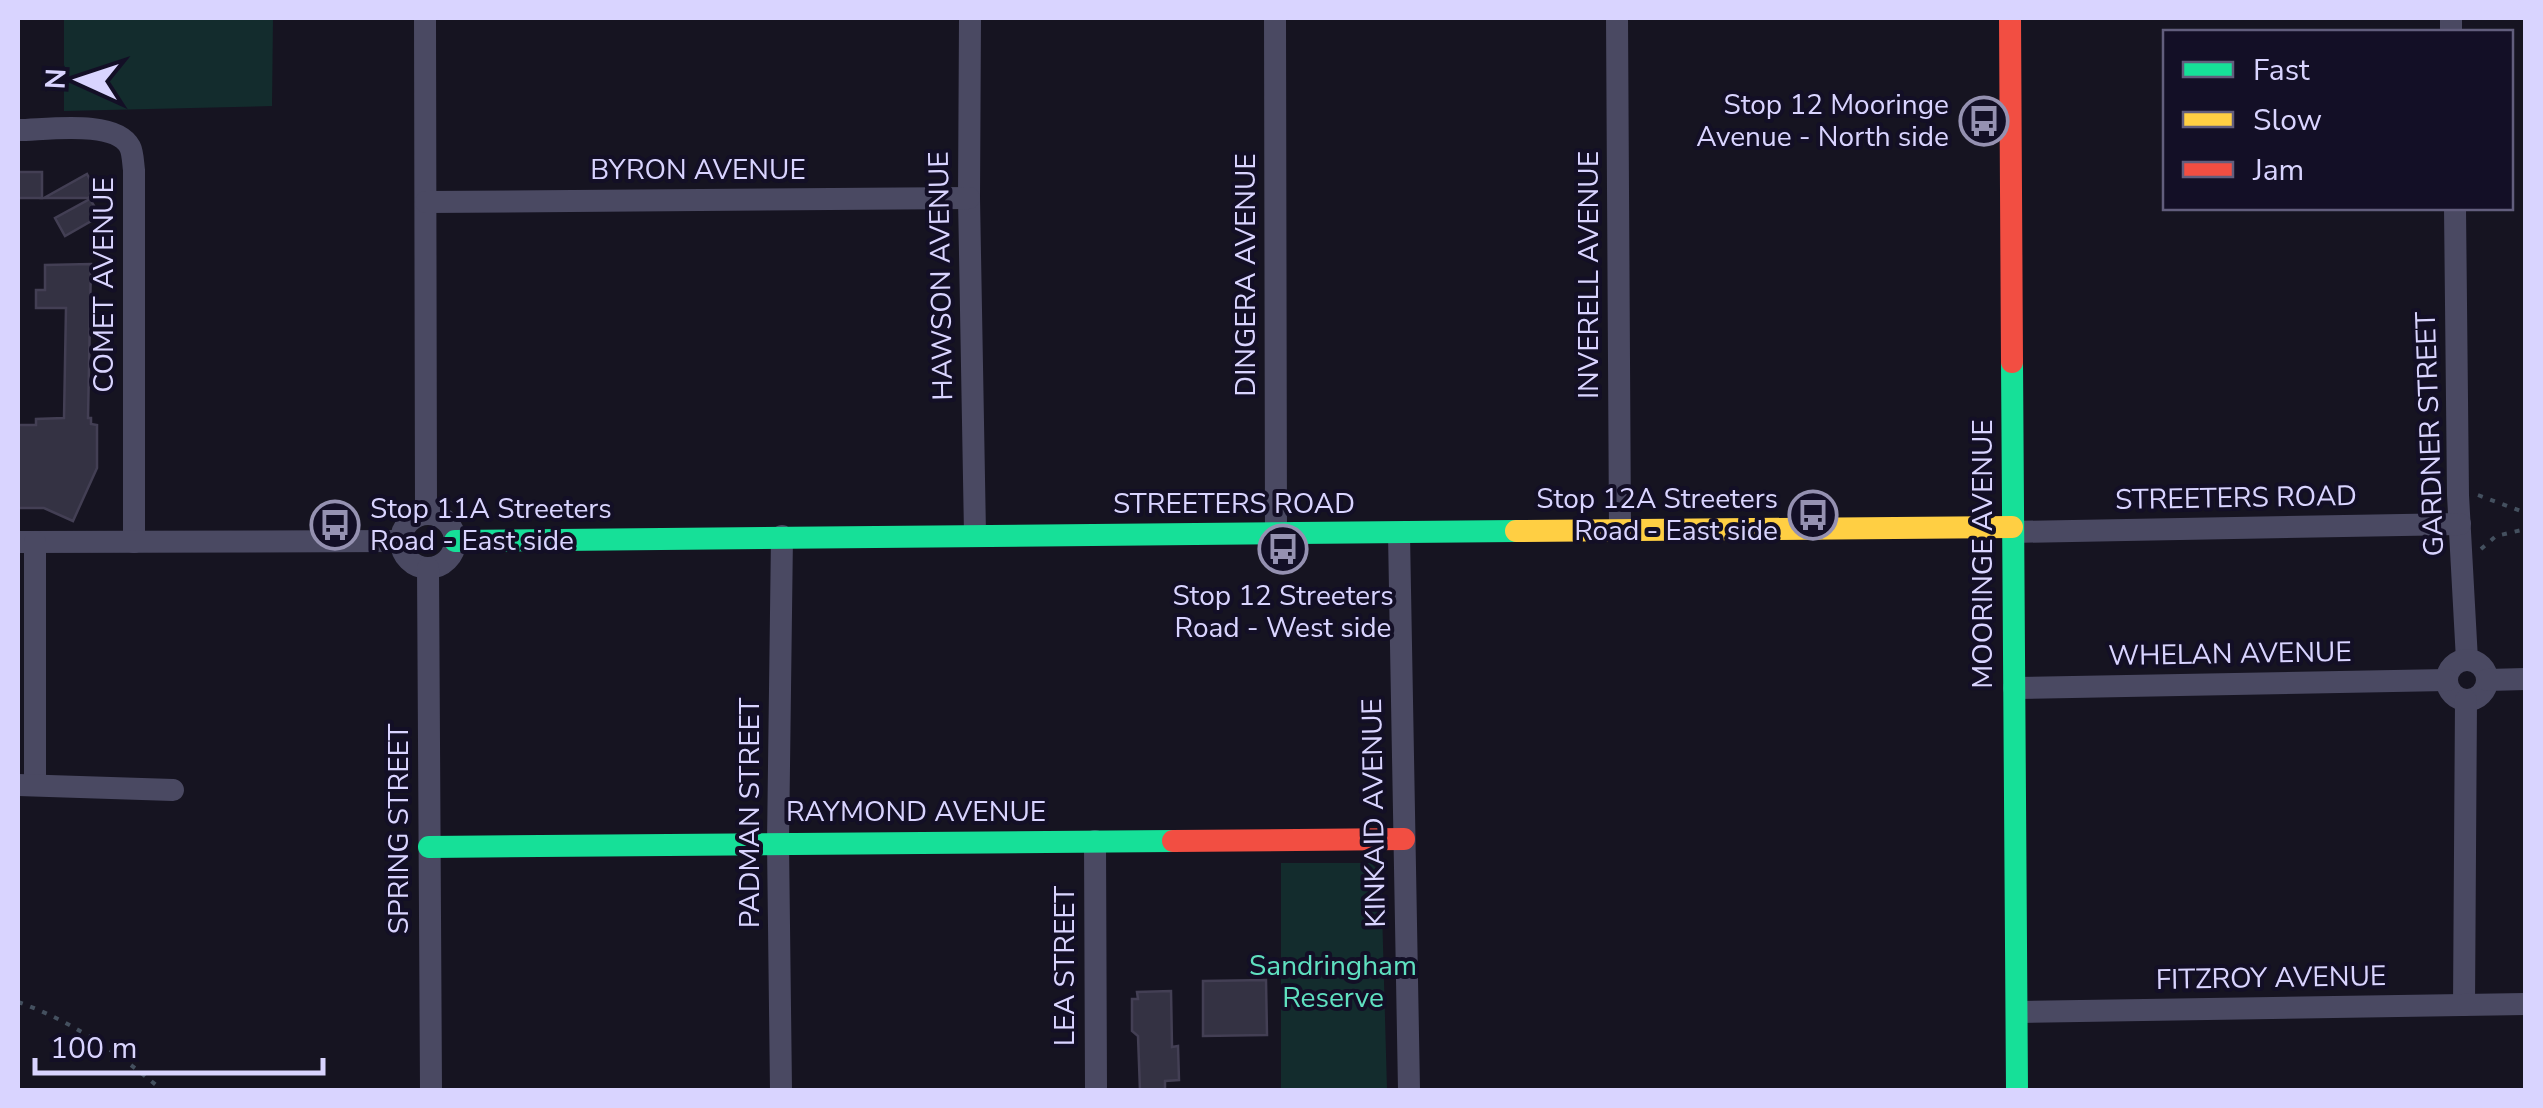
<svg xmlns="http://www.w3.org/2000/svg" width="2543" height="1108" font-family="'Nunito Sans',sans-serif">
  <rect width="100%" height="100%" fill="#161421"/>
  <g fill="#132c2d">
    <path d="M64,18H273L272,106L64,111Z"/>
    <path d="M1281,863H1371L1381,873L1387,1090H1281Z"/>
  </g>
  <g fill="#343243" stroke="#433f54" stroke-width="2.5">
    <rect x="18" y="172" width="24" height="26"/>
    <path d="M87,174L97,192L88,198H44Z"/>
    <path d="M90,199L100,216L65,236L55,218Z"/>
    <path d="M91,264L88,418H91V424L97,425V468L73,521L44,508H18V425H36V419L64,418L66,308H36V290H45V265Z"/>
    <path d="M1266,980L1267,1035L1203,1036V981Z"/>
    <path d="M1171,991L1172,1047L1178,1046L1179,1080L1165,1081V1090H1140L1138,1036L1132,1031V999H1138L1137,992Z"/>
  </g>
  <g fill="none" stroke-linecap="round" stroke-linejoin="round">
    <g stroke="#44505f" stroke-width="4" stroke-dasharray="5 8" stroke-linecap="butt">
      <path d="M2478,495L2526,513"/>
      <path d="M2481,549L2496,536L2526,529"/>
      <path d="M18,1002C72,1021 118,1053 162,1090"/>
    </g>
    <g stroke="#4a4962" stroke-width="22">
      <path d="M425,18L426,514"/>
      <path d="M970,18L969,198L975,534"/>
      <path d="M1275,18L1276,533"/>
      <path d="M1617,18L1620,531"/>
      <path d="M2451,18V32"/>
      <path d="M18,130C45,130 116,119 130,147C133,153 133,163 134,170V542"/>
      <path d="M426,202L969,198"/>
      <path d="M2455,208L2458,495L2467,660"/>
      <circle cx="428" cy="541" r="27"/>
      <path d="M2012,532L2460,524"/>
      <path d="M1399,534L1409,1090"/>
      <path d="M18,542L401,541"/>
      <path d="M35,542V785"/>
      <path d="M428,568L431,1090"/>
      <circle cx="2467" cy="680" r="20"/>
      <path d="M2487,680L2526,679"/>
      <path d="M2014,688L2447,680"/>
      <path d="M18,785L173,790"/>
      <path d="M1095,841L1096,1090"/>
      <path d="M2464,1005L2466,700"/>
      <path d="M2017,1012L2526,1004"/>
      <path d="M781,1090L778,843L782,536"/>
    </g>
    <g stroke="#16e098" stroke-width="22">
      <path d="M2012,362L2017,1090"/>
      <path d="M455,541L1516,531"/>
      <path d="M429,847L1173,841"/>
    </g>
    <path stroke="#ffcf43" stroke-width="22" d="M1516,531L2012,527"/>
    <g stroke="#f24e42" stroke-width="22">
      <path d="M2010,18L2012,362"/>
      <path d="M1173,841L1404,839"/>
    </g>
  </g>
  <defs>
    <g id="bus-ring" transform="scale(2.5)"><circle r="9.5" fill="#130f26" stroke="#9591b1" stroke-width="1.5"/><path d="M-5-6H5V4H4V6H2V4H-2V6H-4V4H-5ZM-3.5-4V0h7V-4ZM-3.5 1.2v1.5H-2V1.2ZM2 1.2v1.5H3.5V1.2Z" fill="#9591b1"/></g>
  </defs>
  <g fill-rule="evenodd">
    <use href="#bus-ring" x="1984" y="121"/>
    <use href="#bus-ring" x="1813" y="515"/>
    <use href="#bus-ring" x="335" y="525"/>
    <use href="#bus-ring" x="1283" y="549"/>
  </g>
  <g text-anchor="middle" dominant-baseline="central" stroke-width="8" stroke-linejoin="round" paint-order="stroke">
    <g font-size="28" fill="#d9d4ff" stroke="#130f26" text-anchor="end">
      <text x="1949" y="105">Stop 12 Mooringe<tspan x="1949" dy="32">Avenue - North side</tspan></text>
      <text x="1778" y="499">Stop 12A Streeters<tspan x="1778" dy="32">Road - East side</tspan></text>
      <text x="370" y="509" text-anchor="start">Stop 11A Streeters<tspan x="370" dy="32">Road - East side</tspan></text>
      <text x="1283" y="596" text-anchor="middle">Stop 12 Streeters<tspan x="1283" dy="32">Road - West side</tspan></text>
    </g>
    <g font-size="28" fill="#d9d4ff" stroke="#130f26">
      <text x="698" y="170">BYRON AVENUE</text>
      <text transform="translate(1246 275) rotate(-90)">DINGERA AVENUE</text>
      <text transform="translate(1589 275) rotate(-90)">INVERELL AVENUE</text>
      <text transform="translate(941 276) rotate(-91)">HAWSON AVENUE</text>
      <text transform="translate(104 285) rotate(-90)">COMET AVENUE</text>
      <text transform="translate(2430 434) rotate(-92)">GARDNER STREET</text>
      <text transform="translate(2236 498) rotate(-1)">STREETERS ROAD</text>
      <text x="1234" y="504">STREETERS ROAD</text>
      <text transform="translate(1983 554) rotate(-90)">MOORINGE AVENUE</text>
      <text transform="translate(2230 654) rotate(-1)">WHELAN AVENUE</text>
      <text x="916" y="812">RAYMOND AVENUE</text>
      <text transform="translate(750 813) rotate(-90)">PADMAN STREET</text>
      <text transform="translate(1374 813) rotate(-91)">KINKAID AVENUE</text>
      <text transform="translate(399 829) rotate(-90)">SPRING STREET</text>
      <text transform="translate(1065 966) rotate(-90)">LEA STREET</text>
      <text transform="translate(2271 978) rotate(-1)">FITZROY AVENUE</text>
    </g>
    <g font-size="28" fill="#5fe0c0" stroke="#130f26">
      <text x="1333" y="966">Sandringham<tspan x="1333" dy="32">Reserve</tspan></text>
    </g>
  </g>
  <rect width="2543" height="1108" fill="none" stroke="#d9d4ff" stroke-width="40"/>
  <rect x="2163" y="30" width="350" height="180" fill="#130f26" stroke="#625e7d" stroke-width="2.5"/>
  <rect x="2183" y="62" width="50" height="15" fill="#16e098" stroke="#625e7d" stroke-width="2.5"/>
  <text x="2253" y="80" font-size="30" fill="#d9d4ff">Fast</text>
  <rect x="2183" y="112" width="50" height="15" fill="#ffcf43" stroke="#625e7d" stroke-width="2.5"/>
  <text x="2253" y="130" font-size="30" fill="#d9d4ff">Slow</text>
  <rect x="2183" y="162" width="50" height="15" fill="#f24e42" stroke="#625e7d" stroke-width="2.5"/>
  <text x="2253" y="180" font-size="30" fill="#d9d4ff">Jam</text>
  <g transform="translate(80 80) rotate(273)" stroke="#130f26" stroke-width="8" paint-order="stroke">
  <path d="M0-8L18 38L0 25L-18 38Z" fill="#d9d4ff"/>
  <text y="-15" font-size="28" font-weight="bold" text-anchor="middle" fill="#d9d4ff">N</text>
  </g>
  <path d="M35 1058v15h288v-15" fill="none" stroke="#d9d4ff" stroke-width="5"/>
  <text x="50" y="1058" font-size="30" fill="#d9d4ff" stroke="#130f26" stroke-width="8" paint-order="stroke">100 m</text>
</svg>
